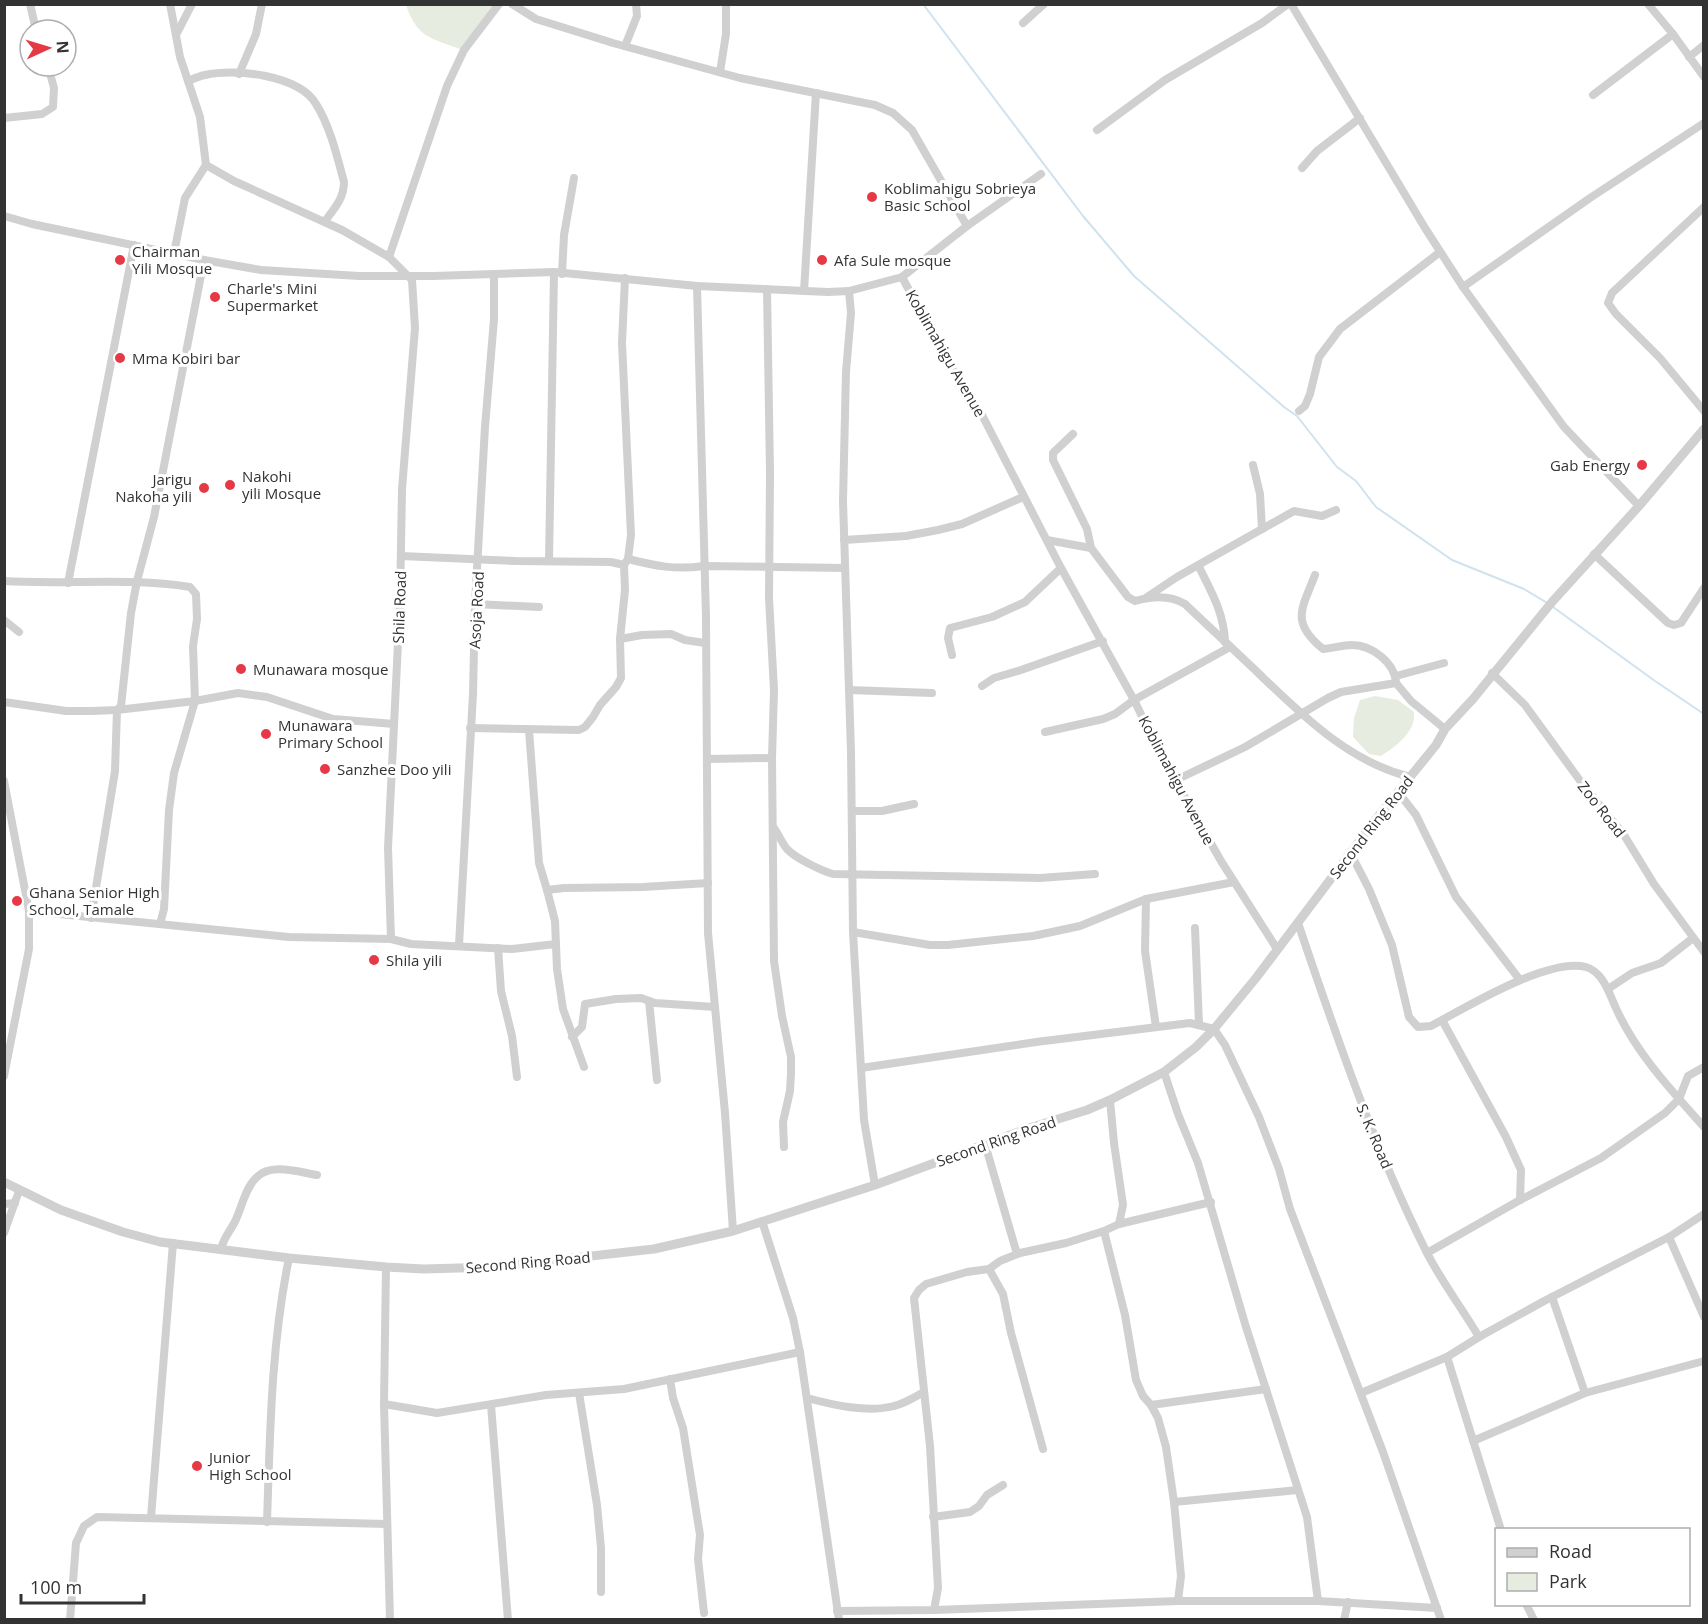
<svg xmlns="http://www.w3.org/2000/svg" width="1708" height="1624" font-family="'Open Sans',sans-serif">
  <rect width="100%" height="100%" fill="#fff"/>
  <g fill="#e6ecdf">
    <path d="M491,4L493,8L460,49C430,38 417,37 406,5Z"/>
    <path d="M1375,696L1398,700L1414,712C1416,732 1396,746 1381,756L1369,754L1353,737L1354,718L1360,700Z"/>
  </g>
  <g fill="none" stroke-linecap="round" stroke-linejoin="round">
    <g stroke="#cfe2ee" stroke-width="2">
      <path d="M923,4L1083,216L1134,276L1284,407L1297,416L1337,467L1356,481L1376,507L1452,560L1524,589L1549,604"/>
      <path d="M1553,607L1655,681L1704,714"/>
    </g>
    <g stroke="#d0d0d0" stroke-width="8">
      <path d="M30,4L36,30"/>
      <path d="M170,4L180,57L200,117L206,165L185,198L174,253"/>
      <path d="M512,4L536,19L613,43L740,78L875,105L893,113L912,130L967,226L902,277L946,359L981,413L1061,568L1134,700L1161,755L1221,861L1277,949"/>
      <path d="M1291,4L1425,228L1463,287L1564,427L1639,506"/>
      <path d="M1648,4L1673,34L1704,77"/>
      <path d="M1023,23L1044,4"/>
      <path d="M176,35L192,4"/>
      <path d="M625,46L637,16L636,4"/>
      <path d="M1689,57L1704,45"/>
      <path d="M720,72L726,34V4"/>
      <path d="M239,74L256,34L262,4"/>
      <path d="M188,81C193,79 199,76 205,75C235,68 299,75 316,104C330,126 337,156 344,182C344,198 335,208 325,221"/>
      <path d="M1593,95L1673,34"/>
      <path d="M4,118L42,114L53,107L54,88L48,66"/>
      <path d="M1097,130L1165,80L1262,23L1288,4"/>
      <path d="M206,165L234,181L342,230L389,257L412,280L415,328L402,489L400,602L388,848L391,939"/>
      <path d="M1302,168L1317,151L1360,118"/>
      <path d="M1704,207L1612,293L1608,303L1616,314L1660,358L1704,411"/>
      <path d="M4,216L32,224L204,260L261,270L359,276H433L554,272L697,286L828,292L849,291L902,277"/>
      <path d="M967,226L1041,174"/>
      <path d="M389,257L447,86L464,50L499,4"/>
      <path d="M562,274L564,235L574,178"/>
      <path d="M697,286L706,617L708,933L725,1113L733,1231"/>
      <path d="M1463,287L1590,198L1704,123"/>
      <path d="M767,289L770,473L769,598L774,690L772,758L774,961L782,1016L791,1057V1073L790,1091L783,1122L784,1147"/>
      <path d="M804,291L816,93"/>
      <path d="M849,291L851,313L846,372L843,501L851,752L853,932L864,1120L875,1185"/>
      <path d="M1299,411L1305,406L1310,394L1319,357L1340,329L1440,252"/>
      <path d="M1073,434L1053,453V460L1087,529L1091,548L1128,597L1135,601C1152,596 1170,595 1185,604C1208,626 1230,646 1253,668C1298,711 1346,761 1410,777"/>
      <path d="M1253,465L1260,494L1262,529"/>
      <path d="M844,540L906,536L938,530L962,524L1023,497"/>
      <path d="M1047,540L1091,548"/>
      <path d="M1594,554L1668,623L1674,625L1681,623L1704,588"/>
      <path d="M401,556L516,561L611,562L624,565"/>
      <path d="M628,559C656,566 675,570 704,566L845,568"/>
      <path d="M549,561L554,272"/>
      <path d="M1198,565C1211,591 1224,613 1225,642"/>
      <path d="M1315,575C1302,609 1290,622 1323,649C1333,648 1343,645 1352,645C1372,645 1395,663 1396,683"/>
      <path d="M4,581C66,585 129,577 190,587L196,594L197,619L193,646L195,701L174,773L169,810L164,909L160,924"/>
      <path d="M68,583L134,245"/>
      <path d="M1147,597L1177,577L1294,511L1322,516L1336,510"/>
      <path d="M475,604L539,607"/>
      <path d="M4,620L19,632"/>
      <path d="M620,639L642,635L671,634L685,640L705,643"/>
      <path d="M952,655L948,638L950,628L992,617L1025,602L1061,568"/>
      <path d="M1492,673L1525,705L1581,782L1624,835L1654,884L1704,952"/>
      <path d="M1396,676L1444,663"/>
      <path d="M982,686L994,678L1021,670L1103,641"/>
      <path d="M849,690L932,693"/>
      <path d="M4,702L66,711H92L117,710L195,701L238,693L267,697L333,719L394,724"/>
      <path d="M470,728L579,730L585,727L593,717L600,705L616,687L621,678L620,639L625,590L624,565L628,559L631,535L622,343L625,278"/>
      <path d="M529,730L539,863L547,890"/>
      <path d="M1045,732L1103,719L1115,714L1134,700L1230,647"/>
      <path d="M707,759L772,758"/>
      <path d="M1176,780L1245,747L1328,698L1341,692L1396,683L1411,701L1445,729"/>
      <path d="M4,781L29,911V949L4,1076"/>
      <path d="M1398,792L1416,815L1456,897L1520,980"/>
      <path d="M852,811H882L914,804"/>
      <path d="M774,828C779,835 782,843 787,849C795,858 822,871 833,874L1040,878L1095,874"/>
      <path d="M1351,854L1369,889L1392,945L1409,1017L1418,1027L1431,1026C1465,1008 1548,957 1586,967C1603,972 1609,993 1615,1006C1635,1052 1671,1090 1704,1127"/>
      <path d="M1146,899L1145,951L1156,1027"/>
      <path d="M29,911L289,937L391,939L411,944L512,949L556,944"/>
      <path d="M91,918L115,771L117,710L121,706L131,613L137,581L154,517L204,260"/>
      <path d="M1298,923C1336,1035 1373,1145 1426,1251C1441,1281 1462,1308 1479,1337"/>
      <path d="M1195,928L1199,1024"/>
      <path d="M853,932L930,945H948L1033,936L1080,926L1146,899L1234,882"/>
      <path d="M459,945L473,694L475,604L485,427L494,319V274"/>
      <path d="M498,948L501,991L512,1036L517,1077"/>
      <path d="M1608,989L1632,973L1661,963L1693,938"/>
      <path d="M649,1001L657,1080"/>
      <path d="M1442,1020L1506,1137L1521,1170L1520,1200"/>
      <path d="M572,1037L582,1027L585,1004L616,999L641,998L655,1003L715,1007"/>
      <path d="M584,1067L563,1009L557,969L555,921L547,890L564,888L643,887L708,883"/>
      <path d="M861,1068L1036,1042L1190,1023L1214,1029L1225,1045L1259,1117L1279,1169L1290,1209L1383,1452L1441,1620"/>
      <path d="M1164,1072L1178,1114L1198,1163L1246,1327L1307,1517L1318,1601"/>
      <path d="M1110,1100L1114,1143L1123,1205L1119,1224L1104,1231L1125,1315L1136,1380L1143,1396L1151,1405L1158,1418L1166,1447L1174,1502L1181,1576L1178,1601"/>
      <path d="M985,1144L1017,1254"/>
      <path d="M4,1204L15,1203"/>
      <path d="M762,1221L793,1318L800,1352L839,1620"/>
      <path d="M1119,1224L1211,1202"/>
      <path d="M4,1233L19,1191"/>
      <path d="M1669,1237L1704,1317"/>
      <path d="M221,1249C225,1234 232,1230 237,1217C242,1205 246,1188 255,1179C269,1162 298,1172 317,1175"/>
      <path d="M1427,1253L1520,1200L1601,1158L1665,1113L1679,1099L1688,1076L1704,1067"/>
      <path d="M386,1267L384,1404L390,1620"/>
      <path d="M989,1269L1003,1294L1011,1333L1043,1449"/>
      <path d="M1552,1297L1585,1393"/>
      <path d="M1447,1357L1501,1530"/>
      <path d="M670,1379L673,1398L683,1428L700,1535L698,1559L704,1613"/>
      <path d="M579,1393L597,1505L601,1548V1592"/>
      <path d="M1361,1393L1447,1357L1479,1337L1546,1300L1669,1237L1704,1214"/>
      <path d="M807,1398C833,1405 867,1413 894,1406C904,1404 915,1397 924,1392"/>
      <path d="M384,1404L437,1413L546,1395L624,1389L800,1352"/>
      <path d="M491,1405L508,1620"/>
      <path d="M1151,1405L1266,1389"/>
      <path d="M1473,1441L1585,1393L1704,1361"/>
      <path d="M1174,1502L1298,1490"/>
      <path d="M151,1517L173,1243"/>
      <path d="M933,1517L970,1512L979,1506L987,1495L1003,1485"/>
      <path d="M267,1522C270,1434 271,1345 289,1258"/>
      <path d="M1526,1604L1534,1620"/>
      <path d="M934,1610L938,1588L930,1446L914,1298L919,1290L926,1284L967,1272L989,1269L1000,1261L1020,1253L1066,1243L1104,1231"/>
      <path d="M837,1611L934,1610L1178,1601H1318L1437,1608"/>
      <path d="M70,1620L76,1543L84,1526L97,1517L387,1524"/>
      <path d="M1344,1620L1348,1602"/>
    </g>
    <path stroke="#d0d0d0" stroke-width="9" d="M4,1182L61,1210L123,1232L160,1242L289,1258L386,1267L424,1269L493,1267L654,1249L733,1231L875,1185L1026,1129L1087,1110L1110,1100L1164,1072L1196,1047L1214,1029L1256,978L1376,819L1436,745L1445,729L1473,699L1552,602L1639,506L1704,429"/>
  </g>
  <g fill="#e63946" stroke="#fff" stroke-width="2">
    <circle cx="872" cy="197" r="6"/>
    <circle cx="120" cy="260" r="6"/>
    <circle cx="822" cy="260" r="6"/>
    <circle cx="215" cy="297" r="6"/>
    <circle cx="120" cy="358" r="6"/>
    <circle cx="1642" cy="465" r="6"/>
    <circle cx="230" cy="485" r="6"/>
    <circle cx="204" cy="488" r="6"/>
    <circle cx="241" cy="669" r="6"/>
    <circle cx="266" cy="734" r="6"/>
    <circle cx="325" cy="769" r="6"/>
    <circle cx="17" cy="901" r="6"/>
    <circle cx="374" cy="960" r="6"/>
    <circle cx="197" cy="1466" r="6"/>
  </g>
  <g text-anchor="middle" dominant-baseline="central" stroke-width="6" stroke-linejoin="round" paint-order="stroke">
    <g font-size="15" fill="#333" stroke="#fff" text-anchor="start">
      <text x="884" y="188">Koblimahigu Sobrieya<tspan x="884" dy="17">Basic School</tspan></text>
      <text x="132" y="251">Chairman<tspan x="132" dy="17">Yili Mosque</tspan></text>
      <text x="834" y="260">Afa Sule mosque</text>
      <text x="227" y="288">Charle's Mini<tspan x="227" dy="17">Supermarket</tspan></text>
      <text x="132" y="358">Mma Kobiri bar</text>
      <text x="1630" y="465" text-anchor="end">Gab Energy</text>
      <text x="242" y="476">Nakohi<tspan x="242" dy="17">yili Mosque</tspan></text>
      <text x="192" y="479" text-anchor="end">Jarigu<tspan x="192" dy="17">Nakoha yili</tspan></text>
      <text x="253" y="669">Munawara mosque</text>
      <text x="278" y="725">Munawara<tspan x="278" dy="17">Primary School</tspan></text>
      <text x="337" y="769">Sanzhee Doo yili</text>
      <text x="29" y="892">Ghana Senior High<tspan x="29" dy="17">School, Tamale</tspan></text>
      <text x="386" y="960">Shila yili</text>
      <text x="209" y="1457">Junior<tspan x="209" dy="17">High School</tspan></text>
    </g>
    <g font-size="15" fill="#333" stroke="#fff">
      <text transform="translate(946 353) rotate(60)">Koblimahigu Avenue</text>
      <text transform="translate(399 607) rotate(-88)">Shila Road</text>
      <text transform="translate(476 610) rotate(-87)">Asoja Road</text>
      <text transform="translate(1177 780) rotate(62)">Koblimahigu Avenue</text>
      <text transform="translate(1602 809) rotate(52)">Zoo Road</text>
      <text transform="translate(1371 827) rotate(-52)">Second Ring Road</text>
      <text transform="translate(1375 1136) rotate(67)">S. K. Road</text>
      <text transform="translate(996 1141) rotate(-19)">Second Ring Road</text>
      <text transform="translate(528 1262) rotate(-5)">Second Ring Road</text>
    </g>
  </g>
  <rect width="1708" height="1624" fill="none" stroke="#333333" stroke-width="12"/>
  <rect x="1495" y="1528" width="195" height="78" fill="#ffffff" stroke="#adadad" stroke-width="1.5"/>
  <rect x="1507" y="1548" width="30" height="9" fill="#d0d0d0" stroke="#adadad" stroke-width="1.5"/>
  <text x="1549" y="1558" font-size="18" fill="#333333">Road</text>
  <rect x="1507" y="1573" width="30" height="18" fill="#e6ecdf" stroke="#adadad" stroke-width="1.5"/>
  <text x="1549" y="1588" font-size="18" fill="#333333">Park</text>
  <g transform="translate(48 48) rotate(86)"><circle r="28" fill="#ffffff" stroke="#adadad" stroke-width="1.5"/>
  <path d="M0-4.5L10 22L0 15L-10 22Z" fill="#e63946"/>
  <text y="-9" font-size="16" font-weight="bold" text-anchor="middle" fill="#333333">N</text>
  </g>
  <path d="M21 1594v9h123v-9" fill="none" stroke="#333333" stroke-width="3"/>
  <text x="30" y="1594" font-size="18" fill="#333333" stroke="#ffffff" stroke-width="4.5" paint-order="stroke">100 m</text>
</svg>
